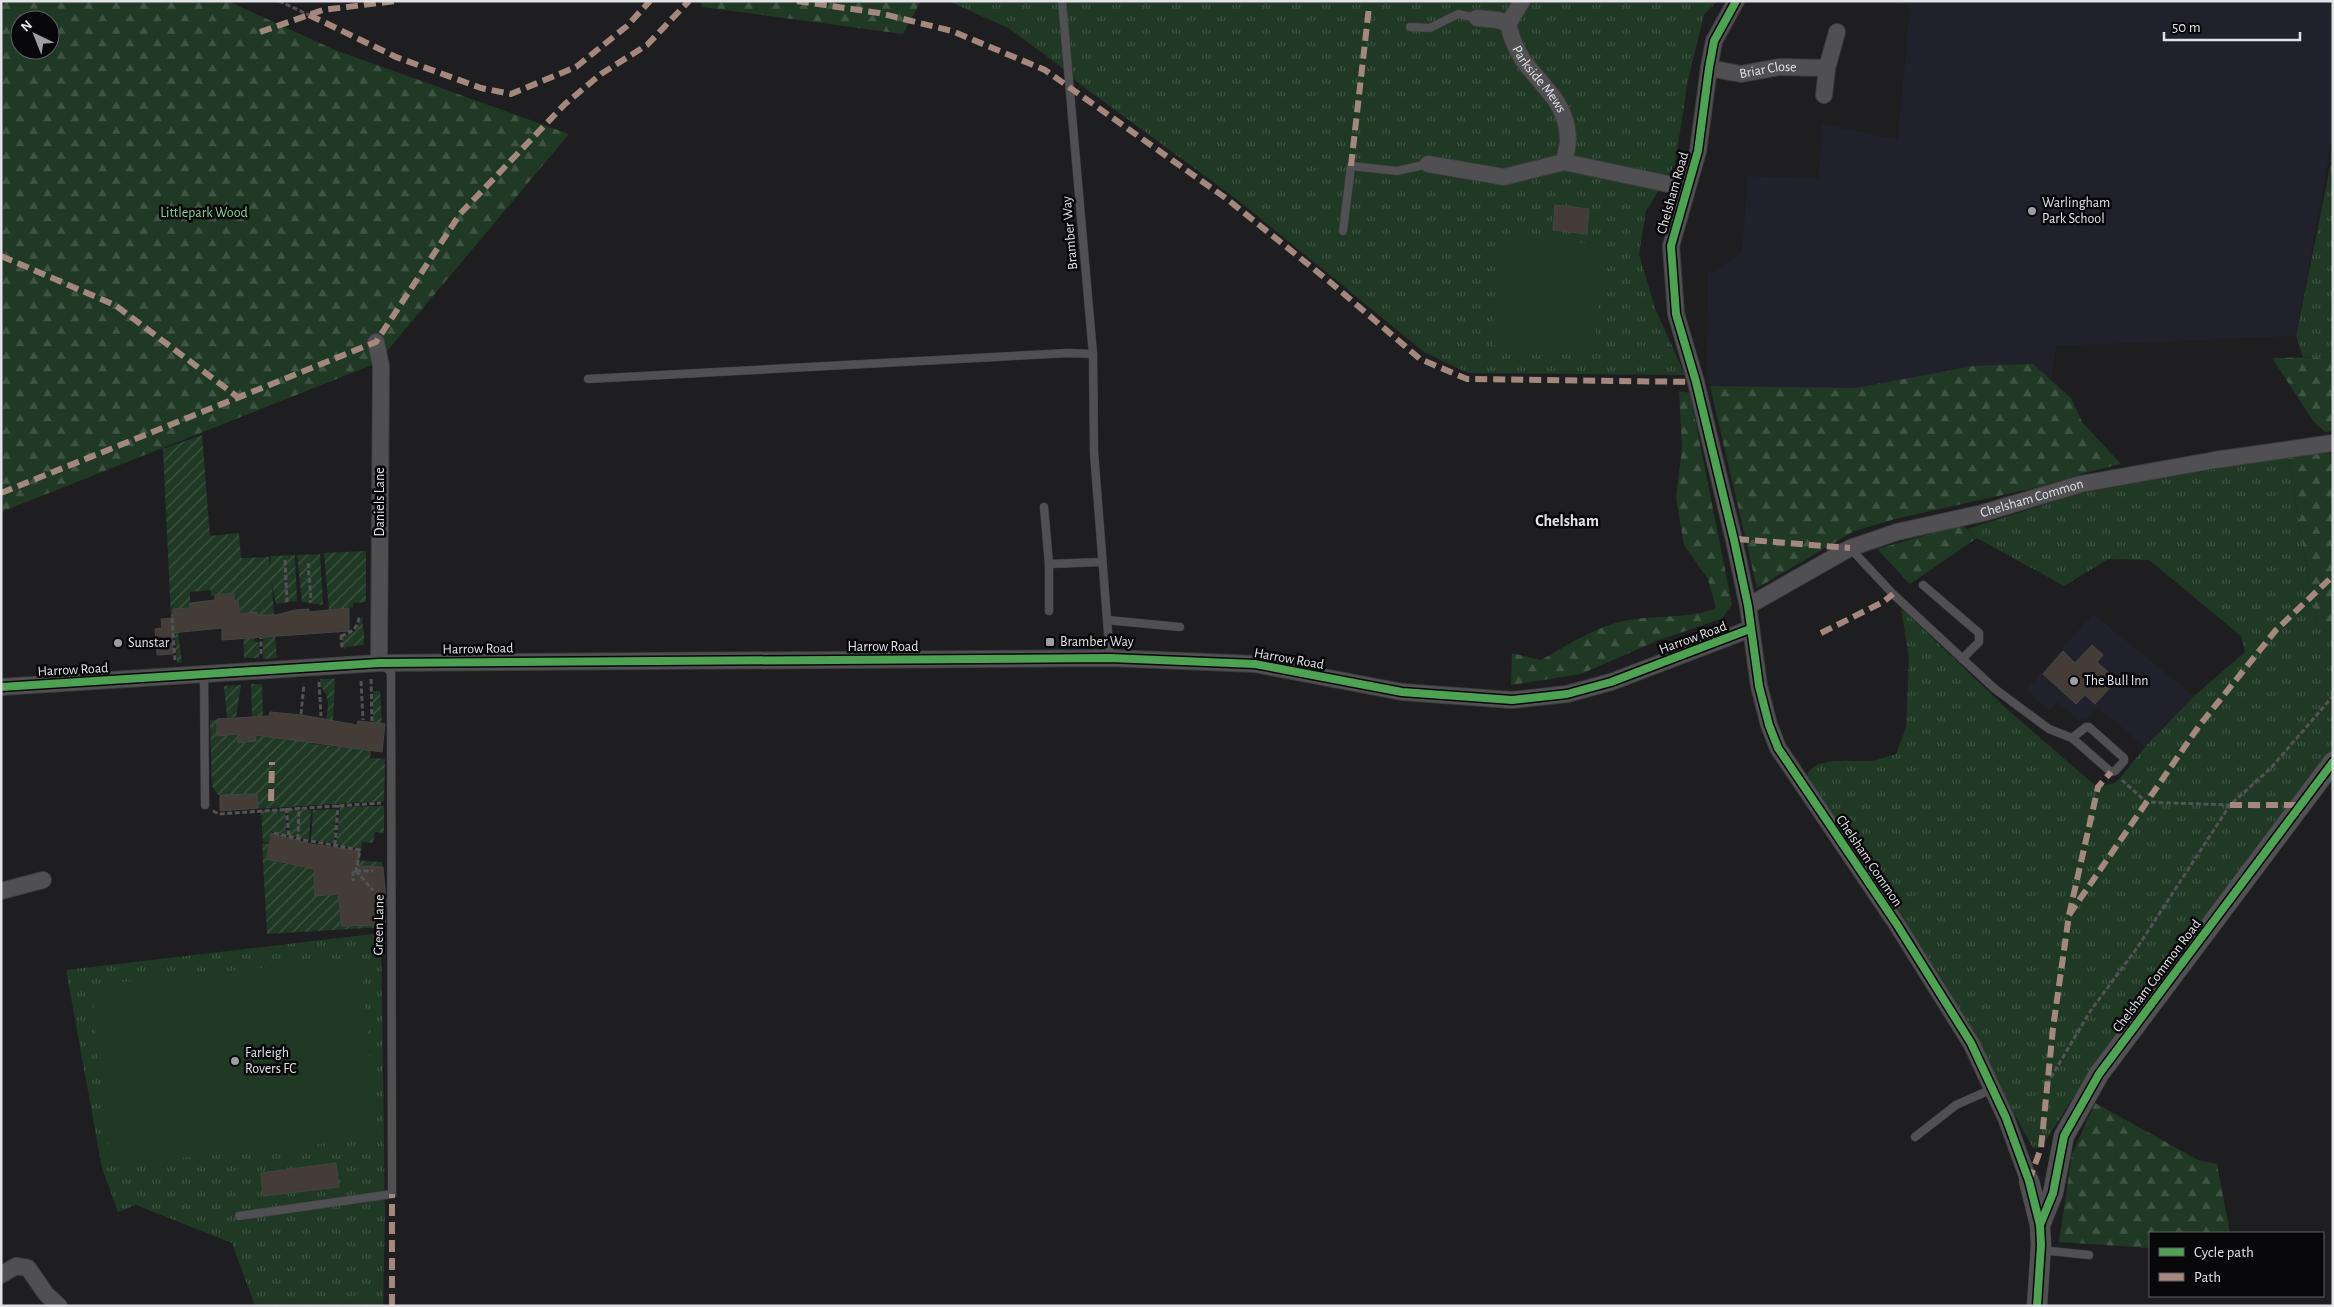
<svg xmlns="http://www.w3.org/2000/svg" width="2334" height="1307" font-family="'Alegreya Sans',sans-serif">
  <defs>
    <pattern id="grass-tufts" width="24" height="20" patternUnits="userSpaceOnUse" patternTransform="scale(1.25)"><rect width="24" height="20" fill="#1f3924"/><path d="M3 7l-1-3M5 7V3M7 7l1-3M15 17l-1-3M17 17v-4M19 17l1-3" fill="none" stroke="#3f5544"/></pattern>
    <pattern id="forest-firs" width="22" height="20" patternUnits="userSpaceOnUse" patternTransform="scale(1.25)"><rect width="22" height="20" fill="#1f3924"/><path d="M5 1l3.5 6h-7zM16 11l3.5 6h-7z" fill="#3f5544"/></pattern>
    <pattern id="garden-furrows" width="10" height="10" patternUnits="userSpaceOnUse" patternTransform="scale(1.25)"><rect width="10" height="10" fill="#1f3924"/><path d="M-1 1l2-2M0 10L10 0M9 11l2-2" fill="none" stroke="#3f5544"/></pattern>
  </defs>
  <rect width="100%" height="100%" fill="#1e1e21"/>
  <g fill="#21212b">
    <path d="M1892,1H2333V135L2296,336L2056,346L2043,438L1721,405L1710,386L1707,371L1708,274L1738,256L1741,252L1743,243L1747,176L1819,179L1822,124L1898,140L1910,6Z"/>
    <path d="M2093,614L2194,696L2145,747L2098,707L2086,719L2079,720L2057,702L2049,711L2026,690Z"/>
  </g>
  <g fill="url(#grass-tufts)">
    <path d="M948,1H1717L1704,15L1688,80L1675,164L1646,211L1639,254L1655,308L1685,375L1468,373L1424,352L1239,201L1077,82L1060,66L1008,28Z"/>
    <path d="M2333,153V357H2303L2296,336Z"/>
    <path d="M2288,456L2317,627L2333,634V749L2071,1101L2041,1148H2033L1925,953L1852,844L1813,790L1807,775C1814,756 1852,762 1869,761C1878,761 1887,756 1896,754L1906,728L1909,658L1901,608L2008,710L2091,782L2098,787L2114,783L2120,778L2145,747L2194,696L2245,652L2241,636L2149,560L2108,559L2064,586L1977,538L1967,529L2082,493Z"/>
    <path d="M381,933L385,1212L383,1306H255L232,1243L136,1205L118,1212L102,1168L66,970Z"/>
  </g>
  <g fill="url(#forest-firs)" fill-rule="evenodd">
    <path d="M1,1H228L335,50L569,134L377,363L1,512ZM20,20H50V50H20Z"/>
    <path d="M700,1H921L903,34L702,7Z"/>
    <path d="M2333,357V431L2325,432L2314,422L2272,358Z"/>
    <path d="M2033,364L2071,398L2082,422L2121,464L2088,472L2038,487L1895,519L1854,531L1757,588L1710,386L1855,388L1974,366Z"/>
    <path d="M1679,391L1690,393L1732,605L1721,619L1659,640L1581,674L1511,685L1512,653L1541,660C1568,645 1598,625 1629,620C1658,615 1689,619 1716,608L1708,579L1684,545L1676,497L1682,448Z"/>
    <path d="M2333,453V634L2317,627L2288,456Z"/>
    <path d="M1962,525L1977,538L1910,584L1877,549Z"/>
    <path d="M2095,1103L2198,1160L2217,1164L2230,1233H2150V1248L2059,1242L2072,1154Z"/>
  </g>
  <g fill="url(#garden-furrows)">
    <path d="M202,435L210,536L239,533L241,558L269,557L270,567L271,556L295,555L297,601L276,604L272,583L274,615L257,616V612L254,624V641L259,643V658H244L243,624H240L238,601H234L233,593L211,596V590L190,592V608L173,609V618H171L163,449Z"/>
    <path d="M366,551V602L353,603V607L329,611L324,553Z"/>
    <path d="M320,554L323,605L302,602L297,555Z"/>
    <path d="M363,615C360,625 367,635 363,645L346,647L344,650L342,638L355,631Z"/>
    <path d="M175,632H178L182,662L177,663Z"/>
    <path d="M263,637H275L277,658L263,659Z"/>
    <path d="M320,679H335L333,721L326,720C328,709 331,696 321,688Z"/>
    <path d="M251,684H262L263,717H252Z"/>
    <path d="M241,685L236,717L227,718L224,686Z"/>
    <path d="M373,691H380L382,724L373,723Z"/>
    <path d="M210,720H217L218,735H238L241,743L256,741L255,733L275,730L274,738L288,740L290,731L312,735V744L331,746L332,738L334,739V747L371,748L370,758L385,759L384,801L238,810V795H218L212,786Z"/>
    <path d="M384,806V833L375,832L373,843L362,842L361,849L336,845L340,807Z"/>
    <path d="M287,809L311,810L309,840L290,836Z"/>
    <path d="M337,809L334,843L311,840L313,810Z"/>
    <path d="M285,810L287,836L271,831L268,843L263,842L261,811Z"/>
    <path d="M262,843L269,844L275,853L274,861L286,864L288,856L382,862L385,900L384,927L267,934Z"/>
  </g>
  <g fill="#1f3924">
    <path d="M1502,235L1604,245L1594,354L1492,345Z"/>
    <path d="M361,958L377,1138L110,1165L91,985Z"/>
  </g>
  <g fill="#443c37" stroke="#464445">
    <path d="M1555,205L1589,209L1587,234L1553,230Z"/>
    <path d="M234,593V601L238,600L239,614L257,612V615H276L295,610L309,609V612L349,608V631L222,640V628L172,633L173,654L157,655L155,629L162,628L161,619L173,618V609L190,608V603L215,600V595Z"/>
    <path d="M2092,645L2103,655L2097,662L2117,680L2095,704L2085,695L2076,704L2043,674L2063,651L2075,663Z"/>
    <path d="M270,712L302,715L357,725L358,721L385,724L382,752L255,735L256,741L238,743V734L217,736V719L269,716Z"/>
    <path d="M257,794L258,808L220,811V795Z"/>
    <path d="M271,833L311,844L360,851L358,866L383,867L386,900L385,925L342,926L338,894L315,896L314,869L267,859Z"/>
    <path d="M336,1163L339,1187L263,1196L261,1173Z"/>
  </g>
  <g fill="none" stroke-linecap="round" stroke-linejoin="round">
    <g stroke="#3c3c3e" stroke-width="9">
      <g id="service">
        <path d="M1062,1L1093,354L1094,452L1110,658"/>
        <path d="M1410,27L1430,28L1458,14L1477,18"/>
        <path d="M1343,231L1351,166L1397,171L1428,164"/>
        <path d="M588,379L1069,353L1093,354"/>
        <path d="M1044,507L1049,564L1102,562"/>
        <path d="M1850,548L1893,594L1995,689L2049,729L2072,738L2111,772L2115,771L2124,761V758L2089,727H2086L2072,738"/>
        <path d="M1049,564V611"/>
        <path d="M1923,585L1979,633V642L1962,659"/>
        <path d="M1107,620L1180,627"/>
        <path d="M204,675L205,805"/>
        <path d="M1915,1137L1956,1105L1992,1089"/>
        <path d="M239,1216L392,1194L391,672L383,665"/>
        <path d="M2041,1250L2089,1255"/>
      </g>
    </g>
    <g stroke="#3c3c3e" stroke-width="18">
      <g id="minor">
        <path id="s1" d="M1522,1L1508,24C1511,37 1516,49 1523,60C1542,87 1567,102 1568,139C1568,147 1565,155 1564,162"/>
        <path d="M1736,1L1714,41L1709,68L1698,151L1671,246L1676,314L1696,382L1734,540L1748,606L1759,686L1769,725L1778,748L1896,923L1971,1043L2006,1118L2029,1181"/>
        <path d="M1477,18L1498,20L1508,24"/>
        <path id="s2" d="M1709,68L1741,74L1779,67L1827,68L1837,32"/>
        <path d="M1824,95L1827,68"/>
        <path d="M1428,164L1504,177L1564,162L1687,188"/>
        <path d="M376,342L381,366L379,663"/>
        <path id="s3" d="M1748,606L1850,548L1897,532L1983,513L2081,484L2215,460L2333,443"/>
        <path d="M1,687L379,663L1110,658L1255,664L1402,692L1512,700L1567,694L1611,682L1750,629"/>
        <path d="M1,891L43,880"/>
        <path d="M1,1275L16,1266L28,1268L46,1294L59,1306"/>
      </g>
    </g>
    <g stroke="#3c3c3e" stroke-width="21">
      <g id="tertiary">
        <path d="M2029,1181L2040,1225L2041,1245L2037,1306"/>
        <path d="M2040,1225L2053,1193L2064,1136L2099,1074L2333,762"/>
      </g>
    </g>
    <g stroke="#535355" stroke-width="3" stroke-dasharray="5 2.5" stroke-linecap="butt">
      <path d="M279,1L309,15"/>
      <path d="M285,560L287,602"/>
      <path d="M308,563L311,599L310,602"/>
      <path d="M172,618L175,660"/>
      <path d="M341,635L342,648"/>
      <path d="M341,636C352,632 358,628 359,617"/>
      <path d="M261,654V638"/>
      <path d="M371,679L372,721"/>
      <path d="M361,681L363,720"/>
      <path d="M319,682L321,716"/>
      <path d="M301,714L304,684"/>
      <path d="M2122,780L2146,802L2229,805"/>
      <path d="M286,808L289,837"/>
      <path d="M213,811L219,814L381,803"/>
      <path d="M274,833L308,841"/>
      <path d="M298,839L299,807"/>
      <path d="M311,841L360,850L356,871L353,870V881"/>
      <path d="M335,845L338,805"/>
      <path d="M356,871L373,890"/>
      <path d="M356,871H373"/>
      <path d="M2047,1084L2091,1010L2137,948L2230,805L2271,768L2333,696"/>
    </g>
    <use href="#service" stroke="#504f52" stroke-width="8"/>
    <use href="#minor" stroke="#504f52" stroke-width="16"/>
    <use href="#tertiary" stroke="#504f52" stroke-width="20"/>
    <g stroke="#a5887d" stroke-width="6" stroke-dasharray="12 6" stroke-linecap="butt">
      <path d="M797,1L879,13L952,31L1045,70L1227,199L1330,282L1420,359L1467,379L1696,382"/>
      <path d="M309,15L396,57L481,88L511,94L576,67L627,26L650,1"/>
      <path d="M260,32L323,10L395,1"/>
      <path d="M1351,166L1369,7"/>
      <path d="M1,256L115,305L239,398"/>
      <path d="M1,493L376,342L460,214L565,104L601,74L647,45L689,1"/>
      <path d="M1737,539L1850,548"/>
      <path d="M1821,633L1883,602L1893,594"/>
      <path d="M271,801L272,762"/>
      <path d="M2230,805H2300"/>
      <path d="M2069,915L2199,726L2276,630L2333,576"/>
      <path d="M2029,1181L2041,1148L2053,1028L2069,915L2098,787L2111,772"/>
      <path d="M392,1306V1194"/>
    </g>
    <g stroke="#08070a" stroke-width="11">
      <g id="cycleway">
        <path d="M1736,1L1714,41L1709,68L1698,151L1671,246L1676,314L1696,382L1734,540L1748,606L1759,686L1769,725L1778,748L1896,923L1971,1043L2006,1118L2029,1181L2040,1225L2041,1245L2037,1306"/>
        <path d="M1,687L379,663L1110,658L1255,664L1402,692L1512,700L1567,694L1611,682L1750,629"/>
        <path d="M2040,1225L2053,1193L2064,1136L2099,1074L2333,762"/>
      </g>
    </g>
    <use href="#cycleway" stroke="#4ca352" stroke-width="8"/>
  </g>
  <g fill="#9e9da1" stroke="#08070a" stroke-width="2">
    <circle cx="2032" cy="211" r="5"/>
    <rect x="1045" y="637" width="10" height="10" rx="2.5"/>
    <circle cx="118" cy="643" r="5"/>
    <circle cx="2074" cy="681" r="5"/>
    <circle cx="235" cy="1061" r="5"/>
  </g>
  <g text-anchor="middle" dominant-baseline="central" stroke-width="5" stroke-linejoin="round" paint-order="stroke">
    <g font-size="14" fill="#e3e2e6" stroke="#08070a">
      <text stroke="none"><textPath href="#s2" startOffset="60">Briar Close</textPath></text>
      <text stroke="none"><textPath href="#s1" startOffset="91">Parkside Mews</textPath></text>
      <text transform="translate(1673 193) rotate(-74)">Chelsham Road</text>
      <text transform="translate(1070 233) rotate(-95)">Bramber Way</text>
      <text stroke="none"><textPath href="#s3" startOffset="306">Chelsham Common</textPath></text>
      <text transform="translate(380 502) rotate(-90)">Daniels Lane</text>
      <text transform="translate(1693 638) rotate(-20)">Harrow Road</text>
      <text x="883" y="647">Harrow Road</text>
      <text transform="translate(478 649) rotate(-1)">Harrow Road</text>
      <text transform="translate(1289 659) rotate(10)">Harrow Road</text>
      <text transform="translate(73 670) rotate(-3)">Harrow Road</text>
      <text transform="translate(1869 861) rotate(56)">Chelsham Common</text>
      <text transform="translate(379 925) rotate(-89)">Green Lane</text>
      <text transform="translate(2157 976) rotate(-53)">Chelsham Common Road</text>
    </g>
    <g font-size="14" fill="#e3e2e6" stroke="#08070a" text-anchor="start">
      <text x="2042" y="203">Warlingham<tspan x="2042" dy="16">Park School</tspan></text>
      <text x="1060" y="642">Bramber Way</text>
      <text x="128" y="643">Sunstar</text>
      <text x="2084" y="681">The Bull Inn</text>
      <text x="245" y="1053">Farleigh<tspan x="245" dy="16">Rovers FC</tspan></text>
    </g>
    <g font-size="14" fill="#89d397" stroke="#08070a">
      <text x="204" y="213">Littlepark Wood</text>
    </g>
    <g font-size="16" font-weight="bold" fill="#e3e2e6" stroke="#08070a">
      <text x="1567" y="521">Chelsham</text>
    </g>
  </g>
  <rect width="2334" height="1307" fill="none" stroke="#e3e2e6" stroke-width="5"/>
  <rect x="2149" y="1232" width="175" height="65" fill="#08070a" stroke="#605f62"/>
  <rect x="2159" y="1248" width="25" height="8" fill="#4ca352" stroke="#605f62"/>
  <text x="2194" y="1257" font-size="15" fill="#e3e2e6">Cycle path</text>
  <rect x="2159" y="1273" width="25" height="8" fill="#a5887d" stroke="#605f62"/>
  <text x="2194" y="1282" font-size="15" fill="#e3e2e6">Path</text>
  <g transform="translate(35 35) rotate(317)"><circle r="24" fill="#08070a" stroke="#605f62"/>
  <path d="M0-4L9 19L0 12L-9 19Z" fill="#9e9da1"/>
  <text y="-8" font-size="14" font-weight="bold" text-anchor="middle" fill="#e3e2e6">N</text>
  </g>
  <path d="M2164 32v8h136v-8" fill="none" stroke="#e3e2e6" stroke-width="2.5"/>
  <text x="2172" y="32" font-size="15" fill="#e3e2e6" stroke="#08070a" stroke-width="4" paint-order="stroke">50 m</text>
</svg>
